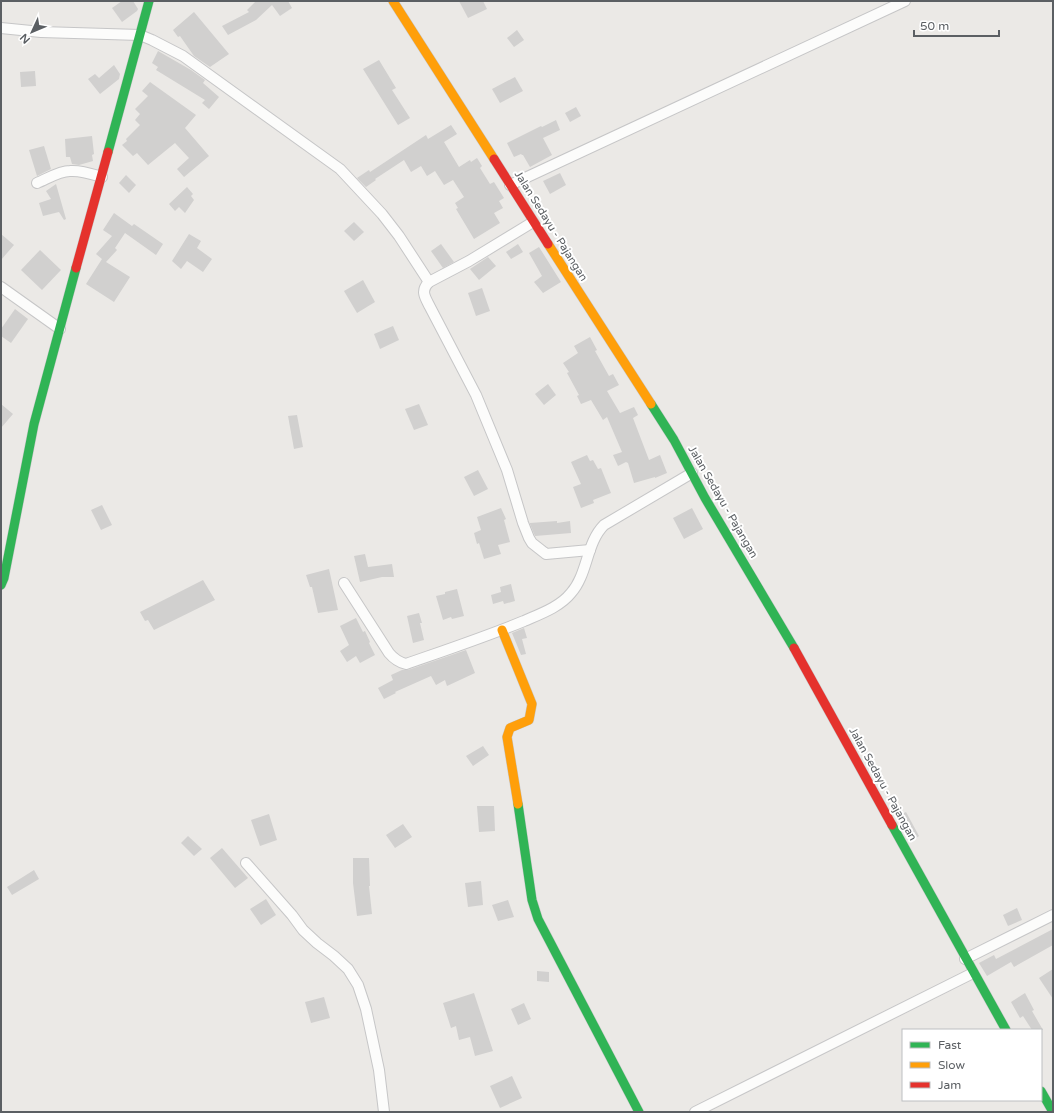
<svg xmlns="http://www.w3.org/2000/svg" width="1054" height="1113" font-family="'Varela Round',sans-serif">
  <rect width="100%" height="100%" fill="#ebe9e6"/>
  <g fill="#d1d0cf">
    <path d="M122,1H133L138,9L137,11L122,22L112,8Z"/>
    <path d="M256,1H288L292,8L280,16L272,5L256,20L228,35L222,26L249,12L247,10Z"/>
    <path d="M459,1H483L487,9L468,18Z"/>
    <path d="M194,12L229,54L210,67L194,56L180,36L178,37L173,30Z"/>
    <path d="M517,30L524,40L514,47L507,38Z"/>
    <path d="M158,51L191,70L205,80L203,83L219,97L209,109L202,103L205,100L156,70L158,67L152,63Z"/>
    <path d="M379,60L396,88L392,90L410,118L398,125L363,69Z"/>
    <path d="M114,65L120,74L119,79L100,94L88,79L95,74L99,78Z"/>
    <path d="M35,71L36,86L21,87L20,72Z"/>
    <path d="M515,77L523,91L500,103L492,89Z"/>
    <path d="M150,82L196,115L185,128L209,156L184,177L177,169L189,158L175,143L148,165L137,153L133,156L122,145L127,141L126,139L140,125L135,120L140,114L135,109L148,96L142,91Z"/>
    <path d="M576,107L581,116L570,122L565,113Z"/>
    <path d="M556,120L560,130L543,138L552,155L530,167L523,155H522L521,154L514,157L507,143L541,126L542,127Z"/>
    <path d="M451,125L457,134L444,142L459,167L470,160L471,162L477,158L482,166L480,168L490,184L494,182L504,198L499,201L503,208L494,213L500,223L474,239L456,209L458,208L455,203L464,197L453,180L444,185L435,171L427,176L421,166L411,172L404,160L375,179L376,180L366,187L357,178L369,170L370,172L426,135L428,139Z"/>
    <path d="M92,136L94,154L92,155L93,161L79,165L72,164L70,157H66L65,139Z"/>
    <path d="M44,146L51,169L37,176L29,150Z"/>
    <path d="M560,173L566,185L550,194L543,181Z"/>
    <path d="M126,175L136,185L129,193L119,183Z"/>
    <path d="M56,184L66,219L64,220L59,212L43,216L39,203L51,199L46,191Z"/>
    <path d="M187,187L193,194L191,196L194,200L185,213L179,207L175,211L169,204Z"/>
    <path d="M114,213L132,226L134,224L163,244L156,255L125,233L115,248L117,250L106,262L130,277L114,302L86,284L102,259L96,254L112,236L103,230Z"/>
    <path d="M354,222L364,232L354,241L344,231Z"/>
    <path d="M1,234L14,245L1,260Z"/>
    <path d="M189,234L201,241L197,248L212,259L203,272L187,261L181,269L172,261Z"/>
    <path d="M441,244L454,262L443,268L431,251Z"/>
    <path d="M518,244L523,252L511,259L506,252Z"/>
    <path d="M539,247L561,282L543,293L534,282L542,276L529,253Z"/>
    <path d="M40,250L61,270L42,290L21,270Z"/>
    <path d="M488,257L496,266L479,280L470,269Z"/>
    <path d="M363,280L375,302L357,313L344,291Z"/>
    <path d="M482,288L490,311L476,316L468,293Z"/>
    <path d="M15,309L28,319L11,343L1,336V329Z"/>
    <path d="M393,326L399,340L380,349L374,334Z"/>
    <path d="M590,337L597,350L595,351L609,376L613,374L619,385L607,391L620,413L634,407L638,415L633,418L649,460L660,455L667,473L655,478V477L634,483L628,463L626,462L618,466L613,455L622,452L607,417L603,420L591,400L581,404L577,396L579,395L567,373L569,372L563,363L578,353L574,346Z"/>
    <path d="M548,384L556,395L544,405L535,394Z"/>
    <path d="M1,404L13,414L1,428Z"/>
    <path d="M419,404L428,425L414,430L405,409Z"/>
    <path d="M297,415L303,447L294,449L288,416Z"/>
    <path d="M587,455L590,461L593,460L598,469L601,468L611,493L593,500L594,503L581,508L573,487L581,484L571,462Z"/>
    <path d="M478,470L488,489L474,496L464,477Z"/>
    <path d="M102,505L112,525L101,530L91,510Z"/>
    <path d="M501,508L506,519L504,520L510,542L498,545L501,554L484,559L479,543L477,544L474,533L481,530L477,517Z"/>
    <path d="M692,508L703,529L684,539L673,518Z"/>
    <path d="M557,521V523L570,521L571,533L535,536L530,524V523Z"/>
    <path d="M365,554L368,567L392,564L394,577H382L360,582L354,556Z"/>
    <path d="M329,569L338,610L318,613L312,587H310L306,575Z"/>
    <path d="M203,580L215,600L154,630L148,620L145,621L140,612Z"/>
    <path d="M511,584L515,601L504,604L503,601L493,604L491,595L501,592L500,587Z"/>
    <path d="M457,589L464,616L452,619L451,617L443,620L436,596L445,594V592Z"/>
    <path d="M419,613L422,623H420L424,640L413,643L407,616Z"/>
    <path d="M356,618L363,632L365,631L370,642L369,643L375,655L360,663L356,656L347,662L340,651L349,645L340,626Z"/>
    <path d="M524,628L527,638L522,639L526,654L521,655L512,633Z"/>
    <path d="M466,650L475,673L447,686L445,680L436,685L431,676L395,692L396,693L384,699L378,688L393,680L391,675L402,670H408Z"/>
    <path d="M483,746L489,755L473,766L466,756Z"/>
    <path d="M477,806H494L495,831L479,832Z"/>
    <path d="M906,812L919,836L912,841L898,816Z"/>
    <path d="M269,814L277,840L260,846L251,820Z"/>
    <path d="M403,824L412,837L395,848L386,835Z"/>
    <path d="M188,836L202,849L194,856L181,843Z"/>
    <path d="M222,848L248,878L235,888L210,858Z"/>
    <path d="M353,858H369L370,886H369L372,914L357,916L353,883Z"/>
    <path d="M34,870L39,879L12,895L7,887Z"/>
    <path d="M481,881L483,905L468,907L465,883Z"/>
    <path d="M266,899L276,915L261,925L250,909Z"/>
    <path d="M508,900L514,917L498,921L492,905Z"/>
    <path d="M1017,908L1022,920L1008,926L1003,915Z"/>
    <path d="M1053,929V945L1014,967L1011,962L987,976L979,963L994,955L996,959Z"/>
    <path d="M1053,969V999L1039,978Z"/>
    <path d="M537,971L549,972V982L537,981Z"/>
    <path d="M474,993L493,1051L475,1056L470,1037L459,1040L456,1026L451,1028L443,1003Z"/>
    <path d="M1025,993L1034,1010L1032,1011L1043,1030H1032L1023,1016L1020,1018L1011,1002Z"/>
    <path d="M324,997L330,1018L311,1023L305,1002Z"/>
    <path d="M524,1003L531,1019L518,1025L511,1009Z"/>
    <path d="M512,1076L522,1098L500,1108L490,1086Z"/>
  </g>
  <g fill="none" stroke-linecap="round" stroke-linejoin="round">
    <g stroke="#c6c6c7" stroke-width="12">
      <g id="street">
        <path d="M1,28L41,32L140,35L152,40L183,56L340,169L382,214L399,236L429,282"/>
        <path d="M37,183C47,179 59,171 70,171C81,170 92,174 102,177"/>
        <path d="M510,185L905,1"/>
        <path d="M533,222L469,261L429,282C420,291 425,297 430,307L476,395L507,470L523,523L529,538L532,543L546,554L590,550"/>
        <path d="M1,287L60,329"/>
        <path d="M344,583L389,653C394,659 398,662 406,664C446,650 485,637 524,621C540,614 560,607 571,593C588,574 586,543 604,525L692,473"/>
        <path d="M246,863L292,915L303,930L317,943L334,956L348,969L358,985L366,1009L379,1070L384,1112"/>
        <path d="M965,959L1053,915"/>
        <path d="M695,1112L973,973"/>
      </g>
    </g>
    <g stroke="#c7c7c8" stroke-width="10">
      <g id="fast">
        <path d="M108,152L149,1"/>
        <path d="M651,404L674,440L705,498L794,648"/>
        <path d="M1,585L4,578L34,424L76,268"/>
        <path d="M518,804L532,900L538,919L639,1112"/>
        <path d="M892,825L1006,1030"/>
        <path d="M1041,1091L1053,1112"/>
      </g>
    </g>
    <g stroke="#c7c7c8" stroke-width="10">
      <g id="slow">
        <path d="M393,1L494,159"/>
        <path d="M548,244L651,404"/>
        <path d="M502,630L532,704L529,720L510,728L507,737L518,804"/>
      </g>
    </g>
    <g stroke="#c7c7c8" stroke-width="10">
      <g id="jam">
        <path d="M494,159L548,244"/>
        <path d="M76,268L108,152"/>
        <path d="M794,648L892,825"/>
      </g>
    </g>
    <use href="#street" stroke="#fcfcfb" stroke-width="10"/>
    <use href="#fast" stroke="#30b455" stroke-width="9"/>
    <use href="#slow" stroke="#ff9f0a" stroke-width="9"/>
    <use href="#jam" stroke="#e5322d" stroke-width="9"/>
  </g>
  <g text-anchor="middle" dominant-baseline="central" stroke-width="4" stroke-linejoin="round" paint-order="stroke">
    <g font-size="11" fill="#5b5f63" stroke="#fff">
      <text transform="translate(551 226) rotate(58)">Jalan Sedayu - Pajangan</text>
      <text transform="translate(723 502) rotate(60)">Jalan Sedayu - Pajangan</text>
      <text transform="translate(883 784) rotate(61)">Jalan Sedayu - Pajangan</text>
    </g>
  </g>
  <rect width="1054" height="1113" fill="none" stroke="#5b5f63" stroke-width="4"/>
  <rect x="902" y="1029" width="140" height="72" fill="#ffffff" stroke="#bdbfc1"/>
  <rect x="910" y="1042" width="20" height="6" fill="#30b455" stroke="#bdbfc1"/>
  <text x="938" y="1049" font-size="12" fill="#5b5f63">Fast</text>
  <rect x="910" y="1062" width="20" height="6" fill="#ff9f0a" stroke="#bdbfc1"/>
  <text x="938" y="1069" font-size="12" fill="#5b5f63">Slow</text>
  <rect x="910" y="1082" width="20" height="6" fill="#e5322d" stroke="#bdbfc1"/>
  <text x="938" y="1089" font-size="12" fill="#5b5f63">Jam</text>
  <g transform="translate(32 32) rotate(226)" stroke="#ffffff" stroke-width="3" paint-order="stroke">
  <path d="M0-3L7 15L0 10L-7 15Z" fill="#5b5f63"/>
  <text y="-6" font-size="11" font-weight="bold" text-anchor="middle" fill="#5b5f63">N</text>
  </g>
  <path d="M914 30v6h85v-6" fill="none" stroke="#5b5f63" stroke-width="2"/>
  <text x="920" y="30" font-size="12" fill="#5b5f63" stroke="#ffffff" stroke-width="3" paint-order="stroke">50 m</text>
</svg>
